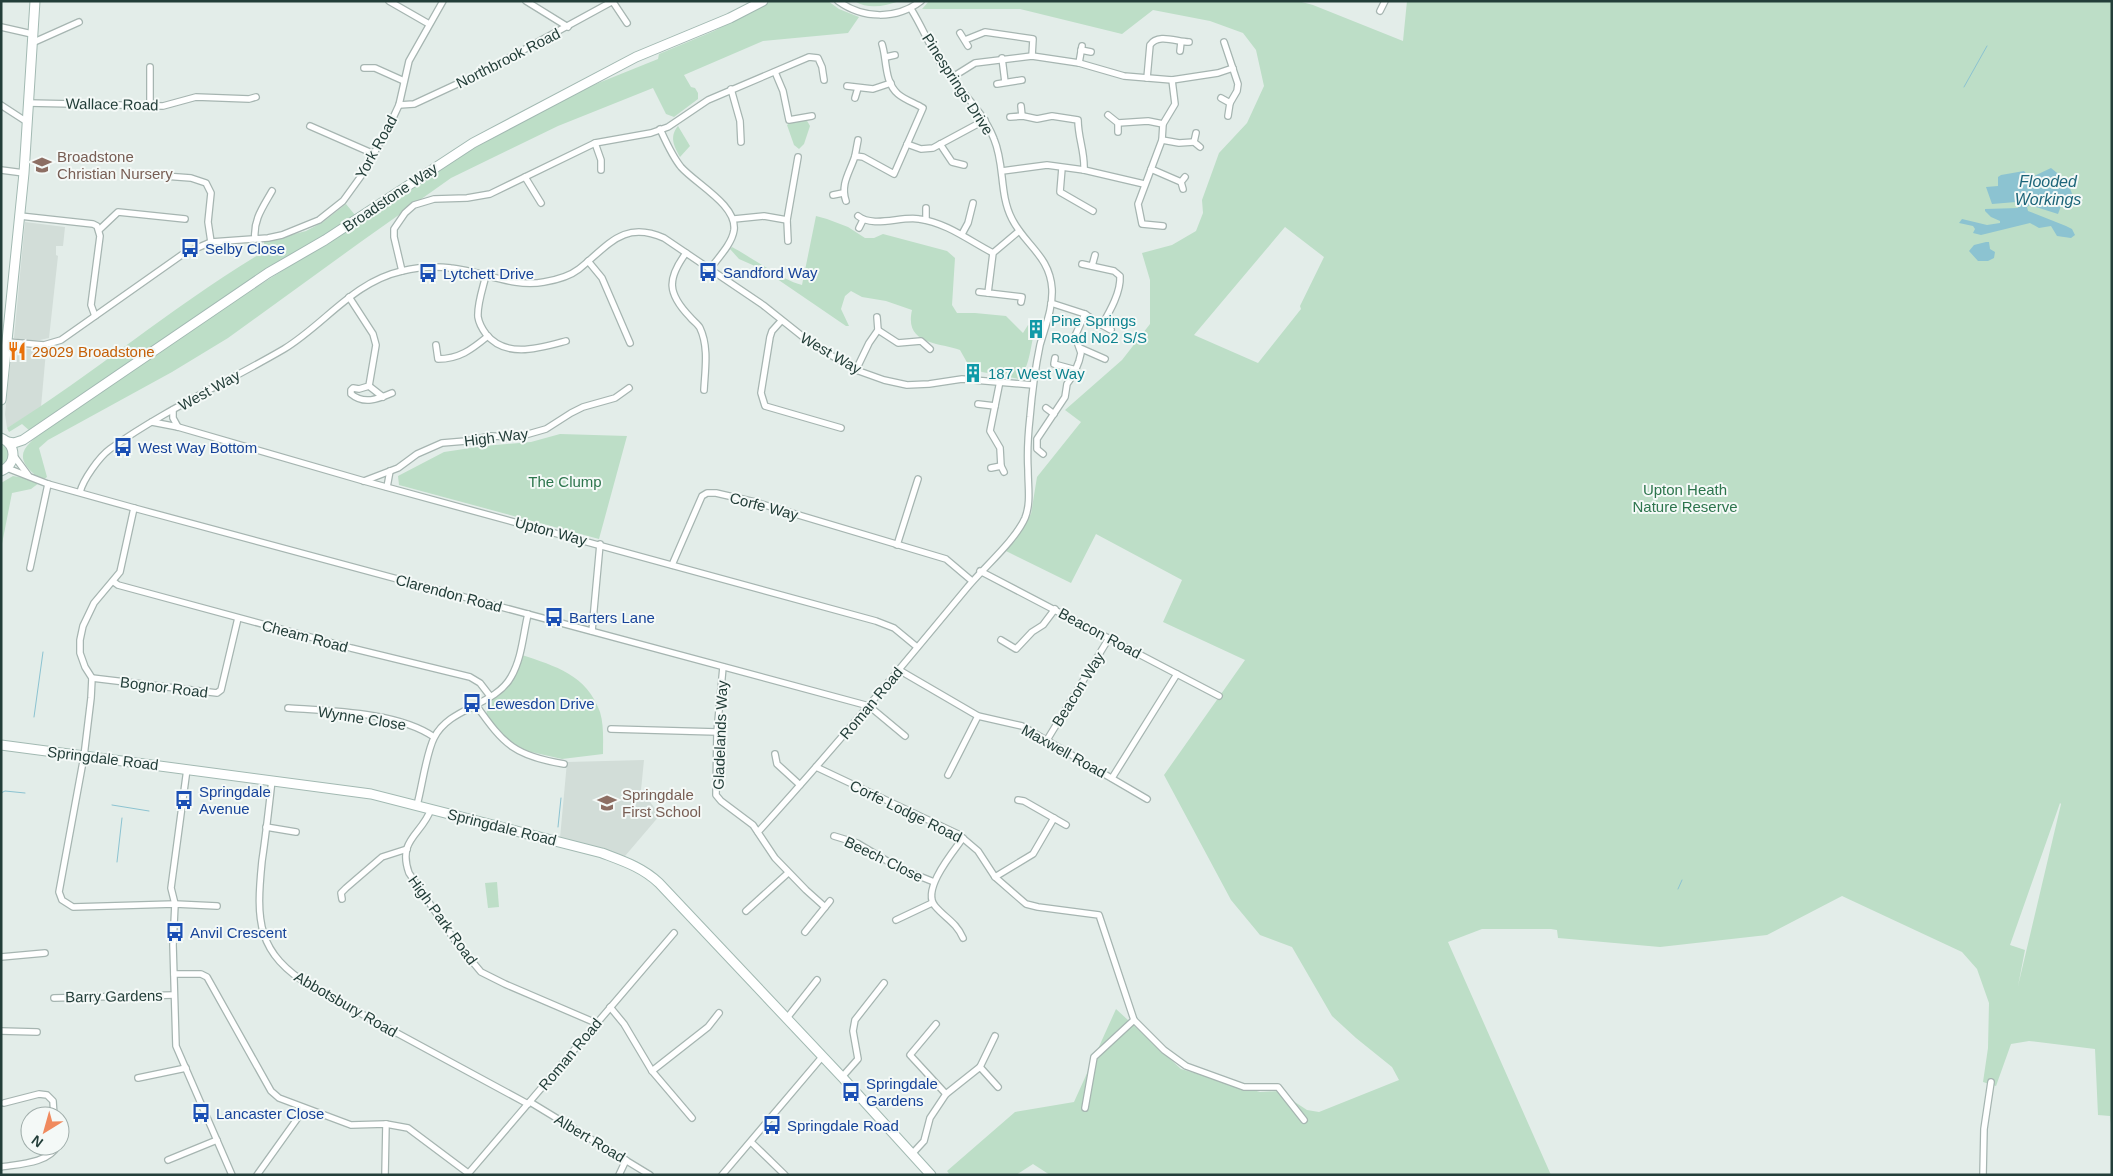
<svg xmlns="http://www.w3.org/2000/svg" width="2113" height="1176" font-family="Arial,sans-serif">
  <rect width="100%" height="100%" fill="#e3ede9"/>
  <g fill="#d2ddd8">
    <path d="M25,222L65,227L63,246H56V255L58,256L49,338L40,340H22L14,338Z"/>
    <path d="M12,347L46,351L41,407L7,428L5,414Z"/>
    <path d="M644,760L641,790L660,815L625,856L560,838L567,762Z"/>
  </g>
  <g fill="#bddec7" fill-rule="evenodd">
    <path d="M771,1H828L839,9L859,17L848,33L763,41L684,75L691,87L695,88L698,93V99L674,117L666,114L653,88L558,126L451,178L362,241L228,338L172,372L48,440L39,448L47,477L31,489L12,493L1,549V483L13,476L31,479L34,474C11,454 28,444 46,429L221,310L480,144L586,88L658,59L659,54L714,31Z"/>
    <path d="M854,1H900C884,6 870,10 854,1Z"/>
    <path d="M929,1H1298L1313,5L1403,41L1407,1H2112V1132L2110,1116L2098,1115L2095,1049L2029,1041L2011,1044L1996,1086L1983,1082L1988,1048L1989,1003L1977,969L1962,952L1842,896L1767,935L1660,947L1558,938L1557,930L1551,929H1482L1448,942L1551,1175H1050L1033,1164L1016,1175H950L947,1171L1015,1112L1074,1102L1116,1009L1181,1069L1260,1092L1278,1091L1307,1110L1319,1112L1399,1080L1392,1067L1356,1038L1332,1016L1292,947L1260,935L1231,900L1164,775L1245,660L1163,622L1182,580L1096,534L1071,583L1006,551L1031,514L1037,477L1081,422L1065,410L1122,360L1150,324V280L1142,253L1172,245L1196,231L1203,213L1202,200L1219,153L1247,123L1264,86L1256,50L1243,33L1210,21L1153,10L1122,34L1020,9H922ZM1285,227L1324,257L1300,306L1301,309L1258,363L1194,335ZM2060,803L2061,804L2018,986L2025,950L2010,945Z"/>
    <path d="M806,119L810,126L804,144L799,149L794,145L787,125L791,122Z"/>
    <path d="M678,126L690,146L680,157C674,146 669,137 678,126Z"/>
    <path d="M346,204L355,215L145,351L31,432L22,424L9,432L7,428C96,373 175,304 265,251L264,242L306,231L323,222Z"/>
    <path d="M816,216L827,219L848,227L865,238H874L883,234L947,251L955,258L952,305L957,313H975L1006,316L1023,333L1028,325L1034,324L1036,327C1030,344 1031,365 1019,379L982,372L969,366L960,350C939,342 904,345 912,310L886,301L862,297L851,291L845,296L841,309L849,326H846L764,270L739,259L730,249L732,247C751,257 784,281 802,285Z"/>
    <path d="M560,434L627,436L599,539L399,485L398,476L444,452L484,446L531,442Z"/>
    <path d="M1,443C12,449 11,460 1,467Z"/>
    <path d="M522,655C555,666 587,675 600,712C604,725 603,741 603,754L562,759L527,751L509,742L486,715L489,702C507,690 518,678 522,655Z"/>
    <path d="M497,882L499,907L488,908L485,883Z"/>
  </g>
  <g fill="#8cc3d1">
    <path d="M2051,168L2067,181L2073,196L2061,206L2058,214L2030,205L2027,207L2028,211L2066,226L2072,229L2075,235L2071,238L2057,236L2051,226L2039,228L2030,223L1981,235L1973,233L1975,229L1973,226L1959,223L1962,219L1987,225L2000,223V221L1991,217L1985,211V209L2018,208L2019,205L2016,202L1992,204L1986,187L1998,186V177L2001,175L2024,171L2030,178Z"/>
    <path d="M1986,242H1989L1990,249L1995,252L1994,258L1988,261H1978L1969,251L1974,245Z"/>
  </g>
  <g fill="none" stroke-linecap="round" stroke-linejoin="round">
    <g stroke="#8cc3d1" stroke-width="1">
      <path d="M1964,87L1987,46"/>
      <path d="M34,717L43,652"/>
      <path d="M1,793L5,791L25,793"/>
      <path d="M112,805L149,811"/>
      <path d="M558,827L561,798"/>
      <path d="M117,862L122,818"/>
      <path d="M1678,889L1682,880"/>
    </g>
    <g stroke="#a6b5b1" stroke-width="8">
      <g id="street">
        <path d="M389,1L429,24"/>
        <path d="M526,1L568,27"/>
        <path d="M838,1C863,19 896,20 921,1"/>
        <path d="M613,2L627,23"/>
        <path d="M1380,11L1385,1"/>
        <path d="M1,27L32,34"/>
        <path d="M960,33L968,46"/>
        <path d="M965,40L985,32L1033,39L1032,56"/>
        <path d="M1224,42L1238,84L1237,91L1230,103"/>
        <path d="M32,43L79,22"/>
        <path d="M1081,50L1091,52"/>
        <path d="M1180,51L1181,42"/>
        <path d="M886,57L895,55"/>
        <path d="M1002,58L1005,82"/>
        <path d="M1079,63L1082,46"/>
        <path d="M364,68H375L404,81"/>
        <path d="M775,72L783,91L789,120L812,116"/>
        <path d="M951,78L975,63L1032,56L1079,63L1124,76L1172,80L1218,73L1233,68"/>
        <path d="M1147,78L1150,45C1158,33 1177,42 1189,42"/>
        <path d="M997,84L1022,80"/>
        <path d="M847,86L873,89L891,83"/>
        <path d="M731,89L740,121L741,142"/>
        <path d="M855,98L858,88"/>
        <path d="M1221,98L1230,103L1228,116"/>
        <path d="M28,103L163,106L196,97L249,99L256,97"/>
        <path d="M1,105L27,122"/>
        <path d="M399,105L414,104L483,72L613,1"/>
        <path d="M150,106V67"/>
        <path d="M1021,106L1022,116"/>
        <path d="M1108,115L1118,123V132"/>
        <path d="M1010,117L1023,116L1037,119L1052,116L1078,120C1078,138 1085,152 1084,170"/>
        <path d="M1118,123L1148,121L1163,124"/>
        <path d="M310,126L374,154"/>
        <path d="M660,129C666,142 672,156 681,167C696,184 737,205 734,230C732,244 718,258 710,269"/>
        <path d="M1196,133L1194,142L1200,147"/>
        <path d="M1162,140L1179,143L1194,142"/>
        <path d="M595,143L601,160V170"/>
        <path d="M907,144L921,149L933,148L985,120"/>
        <path d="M940,144L952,162L964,165"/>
        <path d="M855,156L858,140"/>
        <path d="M1062,168L1060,192L1093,211"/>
        <path d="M1151,169L1181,182"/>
        <path d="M1,170L24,173"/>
        <path d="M1002,171L1047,165L1084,170L1144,184"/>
        <path d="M151,175L191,178L206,183L211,193L208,222L211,242"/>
        <path d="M525,177L541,203"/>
        <path d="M1183,189L1181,182L1185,177"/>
        <path d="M833,195L843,193"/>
        <path d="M846,201C840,184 850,172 855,156L863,157L894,174L923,108C915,103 905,100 898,94C884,82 887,59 882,44"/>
        <path d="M20,216L93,224L97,226L100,236L91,305L95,316"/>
        <path d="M858,216C873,228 901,216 919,219C947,223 968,240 993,253"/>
        <path d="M734,219L764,216L787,220"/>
        <path d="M926,220V208"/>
        <path d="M1163,226L1142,224L1138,204L1162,140L1163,124L1175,104L1172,80"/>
        <path d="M859,228L863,220"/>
        <path d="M99,230L118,212L185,219"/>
        <path d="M1019,231L993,253L988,293L1022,297L1021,302"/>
        <path d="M962,234L968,223L973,203"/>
        <path d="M255,239C253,220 263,207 272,191"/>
        <path d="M788,241L787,220L798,157"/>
        <path d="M686,253C667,279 667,293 690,317C693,321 698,324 700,328C709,347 705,370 704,390"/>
        <path d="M588,261L602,278L630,343"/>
        <path d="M1092,266L1095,255"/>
        <path d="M402,271L394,237V229L405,213L414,205L434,199L467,198L490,194L595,143L651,133L668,127L708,100L809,57L818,58L822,67L824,80"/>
        <path d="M486,275C483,288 477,304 478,317C479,323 483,330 486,334C506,359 540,348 566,341"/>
        <path d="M979,292L988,293"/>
        <path d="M349,297L373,334L376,345L369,386L359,389L353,388L351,390V394C364,405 378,399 392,393"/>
        <path d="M1051,303L1085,314L1102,325C1110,311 1121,292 1120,276L1114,271L1082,264"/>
        <path d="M781,321L772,331L770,337L761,393L765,406L841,428"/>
        <path d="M1102,325L1111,330"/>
        <path d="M878,330L898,343L921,341L930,349"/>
        <path d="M8,342L44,345L61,340L183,254L211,242L268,238L282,235L319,220L343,201L364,172L392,120L399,105L409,61L443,1"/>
        <path d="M436,345L438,359C459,359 471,350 488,336"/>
        <path d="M1080,348L1105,359"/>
        <path d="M1055,358L1054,364L1076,370"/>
        <path d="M856,370L869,343L878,330L877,317"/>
        <path d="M1000,381L990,431L1000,448L1001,466L1004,472"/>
        <path d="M369,386L383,397"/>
        <path d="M978,404L995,406"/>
        <path d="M1046,408L1054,414"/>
        <path d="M173,410V418L178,427"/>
        <path d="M152,422L178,427L364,481L876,621L894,628L917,647"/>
        <path d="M1043,454L1037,449V439L1065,397L1067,384L1074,374L1079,361L1081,353L1075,336L1085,314"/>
        <path d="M14,456L28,475"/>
        <path d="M7,468L48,484L134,508L869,706"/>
        <path d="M991,468L1001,466"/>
        <path d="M364,481L398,468L417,454L442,443L466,441L491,436L518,437L546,429L571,413L583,407L615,398L629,388"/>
        <path d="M387,487L390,471"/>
        <path d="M80,492C83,480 99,457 110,449C164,410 226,383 284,349C325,324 353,282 402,271C418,267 435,266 451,268C482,271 513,288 544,282C556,280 570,276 579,269C608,246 623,220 664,238L763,305L812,344L856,370L884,380L907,385L929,384L962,379L1033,385"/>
        <path d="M134,508L120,572L94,603L83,626L80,640V653L85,667L92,678L91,698L84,756L59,892L62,900L73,907L175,904L217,906"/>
        <path d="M897,545L918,479"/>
        <path d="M672,565L702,496L707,493H716L755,502L946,559L972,581"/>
        <path d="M30,568L48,484"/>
        <path d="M980,571L1219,696"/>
        <path d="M114,582L118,585L351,648L470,677L480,683L490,696"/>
        <path d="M592,631L600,544"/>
        <path d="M1001,640L1016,649L1032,632L1043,625L1055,609"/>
        <path d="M723,667L717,732L716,795L721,801L753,825L775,858L806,890L825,907"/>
        <path d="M899,670L978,716L1022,726L1147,799"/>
        <path d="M92,678L217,693L221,690L238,618"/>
        <path d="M476,705C504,745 515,756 564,764"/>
        <path d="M869,706L905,736"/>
        <path d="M288,708C331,711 398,712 434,737"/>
        <path d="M611,729L717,732"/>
        <path d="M1047,740L1109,638"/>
        <path d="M775,754L777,764L800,785"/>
        <path d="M816,767L958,834L978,851L995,877L1026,904L1038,907L1099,915L1134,1020L1094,1057L1085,1108"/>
        <path d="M187,769L171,888L175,904L173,945L176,1046L232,1175"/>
        <path d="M948,775L978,716"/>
        <path d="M1112,778L1177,674"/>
        <path d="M272,780C269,807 266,834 262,861C256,921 256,953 312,987L528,1104"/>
        <path d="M1018,800L1024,801L1066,825"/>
        <path d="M417,805C422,787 426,754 434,738C449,707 495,706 511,677C522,658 523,635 528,614"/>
        <path d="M431,809C422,835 397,839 409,873L456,942L481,972L505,984L596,1023"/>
        <path d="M266,827L296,832"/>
        <path d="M758,832C830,753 898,671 966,589C983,568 1015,541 1025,518C1031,503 1028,487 1028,470C1027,453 1028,435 1030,417C1032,393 1035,369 1040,345C1045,327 1053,308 1052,289C1050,256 1025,245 1012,219C999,194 1005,165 994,139C983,111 961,92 944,68C931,50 923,28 911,9"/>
        <path d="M834,836L857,843L899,868L934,882"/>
        <path d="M995,877L1033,854L1054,818"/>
        <path d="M342,899L341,893L346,888L382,857L407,849"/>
        <path d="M746,911L788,873"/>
        <path d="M896,920L932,903"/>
        <path d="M805,932L830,901"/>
        <path d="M963,938C956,922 945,918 935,906C921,890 953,852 963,838"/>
        <path d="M1,957L45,953"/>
        <path d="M174,974H201L207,977L271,1091L279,1098L351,1125L386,1124L408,1128L468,1173"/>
        <path d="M54,998L174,995"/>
        <path d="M610,1007L624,1024L652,1071L692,1118"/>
        <path d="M787,1018L817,980"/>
        <path d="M1134,1020L1164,1050L1186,1066L1244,1087H1278L1304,1120"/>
        <path d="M936,1024L910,1055L946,1094"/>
        <path d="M1,1031L37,1032"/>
        <path d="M980,1067L995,1036"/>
        <path d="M652,1071L708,1027L719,1013"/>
        <path d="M842,1077L858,1059L853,1031L855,1020L884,983"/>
        <path d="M138,1078L186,1068"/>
        <path d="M530,1102L650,1175"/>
        <path d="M4,1103L39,1094L47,1095L53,1101L54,1116"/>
        <path d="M751,1142L785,1175"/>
        <path d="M912,1154L924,1141L930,1118L946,1094L980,1067L998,1087"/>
        <path d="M168,1160L217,1140"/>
        <path d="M1,1167C19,1164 49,1163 57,1146"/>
        <path d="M257,1175L297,1119L302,1108"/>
        <path d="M385,1175L386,1124"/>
        <path d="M467,1175L674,933"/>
        <path d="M619,1175L626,1160"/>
        <path d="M722,1175L822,1057"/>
        <path d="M1983,1175L1984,1129L1991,1082"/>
      </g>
    </g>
    <g stroke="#a2b9b2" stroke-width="11">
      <g id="secondary">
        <path d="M1,400L24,173L35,1"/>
        <path d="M1,438C17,445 17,464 1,471"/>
        <path d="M8,442L14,443L23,440L268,273L325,240L473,143L636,57L730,18L763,1"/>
        <path d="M1,745L371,794L602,853C623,861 642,867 659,883L842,1077L931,1175"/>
      </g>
    </g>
    <use href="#street" stroke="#fff" stroke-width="5.5"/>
    <use href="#secondary" stroke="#fff" stroke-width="9"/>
  </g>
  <defs>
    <g id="school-bare" transform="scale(1.5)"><path d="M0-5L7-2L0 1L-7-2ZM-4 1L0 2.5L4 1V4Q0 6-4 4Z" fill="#8d6e63" stroke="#f4f9f7" stroke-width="2.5" paint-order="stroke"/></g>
    <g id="bus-bare" transform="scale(1.5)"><path d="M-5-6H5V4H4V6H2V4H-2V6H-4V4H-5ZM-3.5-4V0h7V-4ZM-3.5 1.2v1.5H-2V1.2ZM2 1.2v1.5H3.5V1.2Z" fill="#1a4fb4" stroke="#f4f9f7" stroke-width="2.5" paint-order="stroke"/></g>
    <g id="building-bare" transform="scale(1.5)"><path d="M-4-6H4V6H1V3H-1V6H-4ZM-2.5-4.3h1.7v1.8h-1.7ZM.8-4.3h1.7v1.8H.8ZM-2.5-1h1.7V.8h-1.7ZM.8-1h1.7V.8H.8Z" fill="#0f9aa8" stroke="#f4f9f7" stroke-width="2.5" paint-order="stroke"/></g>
    <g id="restaurant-bare" transform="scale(1.5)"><path d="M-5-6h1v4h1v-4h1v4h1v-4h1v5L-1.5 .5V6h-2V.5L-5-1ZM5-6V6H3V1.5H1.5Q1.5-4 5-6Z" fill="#e8710a" stroke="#f4f9f7" stroke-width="2.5" paint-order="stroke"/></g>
  </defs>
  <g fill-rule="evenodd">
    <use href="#school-bare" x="42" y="165"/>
    <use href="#bus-bare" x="190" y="248"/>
    <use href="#bus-bare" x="708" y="272"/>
    <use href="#bus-bare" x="428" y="273"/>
    <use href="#building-bare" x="1036" y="329"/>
    <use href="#restaurant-bare" x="17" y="351"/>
    <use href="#building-bare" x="973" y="373"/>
    <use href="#bus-bare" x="123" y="447"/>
    <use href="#bus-bare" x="554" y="617"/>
    <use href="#bus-bare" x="472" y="703"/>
    <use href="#bus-bare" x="184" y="800"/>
    <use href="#school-bare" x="607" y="803"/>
    <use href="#bus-bare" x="175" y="932"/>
    <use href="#bus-bare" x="851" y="1092"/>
    <use href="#bus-bare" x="201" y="1113"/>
    <use href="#bus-bare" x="772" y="1125"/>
  </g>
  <g text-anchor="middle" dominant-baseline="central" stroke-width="4" stroke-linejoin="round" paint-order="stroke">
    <g font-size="15" fill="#233e39" stroke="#f4f9f7">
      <text transform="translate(508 58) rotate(-27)">Northbrook Road</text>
      <text transform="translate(958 84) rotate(57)">Pinesprings Drive</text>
      <text transform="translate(112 104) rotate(1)">Wallace Road</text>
      <text transform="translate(376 147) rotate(-61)">York Road</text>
      <text transform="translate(390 197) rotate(-34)">Broadstone Way</text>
      <text transform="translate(831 353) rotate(30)">West Way</text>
      <text transform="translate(209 390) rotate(-29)">West Way</text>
      <text transform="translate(496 437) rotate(-7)">High Way</text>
      <text transform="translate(764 506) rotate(15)">Corfe Way</text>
      <text transform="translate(551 531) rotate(15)">Upton Way</text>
      <text transform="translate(449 593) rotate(15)">Clarendon Road</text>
      <text transform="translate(1100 633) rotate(28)">Beacon Road</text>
      <text transform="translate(305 636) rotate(15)">Cheam Road</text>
      <text transform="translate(164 687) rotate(7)">Bognor Road</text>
      <text transform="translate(1078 689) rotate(-58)">Beacon Way</text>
      <text transform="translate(871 703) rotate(-50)">Roman Road</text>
      <text transform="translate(362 718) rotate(9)">Wynne Close</text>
      <text transform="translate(720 735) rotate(-88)">Gladelands Way</text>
      <text transform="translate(1064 751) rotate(29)">Maxwell Road</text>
      <text transform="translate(103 758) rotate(7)">Springdale Road</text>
      <text transform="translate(906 811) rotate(26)">Corfe Lodge Road</text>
      <text transform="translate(502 827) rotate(14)">Springdale Road</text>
      <text transform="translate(884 859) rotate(26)">Beech Close</text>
      <text transform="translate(443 920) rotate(54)">High Park Road</text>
      <text transform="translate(114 996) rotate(-1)">Barry Gardens</text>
      <text transform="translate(346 1004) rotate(30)">Abbotsbury Road</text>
      <text transform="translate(570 1054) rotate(-50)">Roman Road</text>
      <text transform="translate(590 1138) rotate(31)">Albert Road</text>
    </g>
    <g font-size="15" fill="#785e54" stroke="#f4f9f7" text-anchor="start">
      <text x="57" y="156">Broadstone<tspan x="57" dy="17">Christian Nursery</tspan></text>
      <text x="622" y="794">Springdale<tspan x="622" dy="17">First School</tspan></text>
    </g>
    <g font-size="15" fill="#164399" stroke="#f4f9f7" text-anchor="start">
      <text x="205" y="248">Selby Close</text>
      <text x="723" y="272">Sandford Way</text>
      <text x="443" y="273">Lytchett Drive</text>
      <text x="138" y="447">West Way Bottom</text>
      <text x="569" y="617">Barters Lane</text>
      <text x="487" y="703">Lewesdon Drive</text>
      <text x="199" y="791">Springdale<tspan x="199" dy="17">Avenue</tspan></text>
      <text x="190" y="932">Anvil Crescent</text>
      <text x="866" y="1083">Springdale<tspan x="866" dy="17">Gardens</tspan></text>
      <text x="216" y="1113">Lancaster Close</text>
      <text x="787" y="1125">Springdale Road</text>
    </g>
    <g font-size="15" fill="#0d838f" stroke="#f4f9f7" text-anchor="start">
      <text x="1051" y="320">Pine Springs<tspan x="1051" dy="17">Road No2 S/S</tspan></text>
      <text x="988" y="373">187 West Way</text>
    </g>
    <g font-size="15" fill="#c56008" stroke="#f4f9f7" text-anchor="start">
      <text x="32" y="351">29029 Broadstone</text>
    </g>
    <g font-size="15" fill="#2d754d" stroke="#f4f9f7">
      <text x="565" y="481">The Clump</text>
      <text x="1685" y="489">Upton Heath<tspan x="1685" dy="17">Nature Reserve</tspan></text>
    </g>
    <g font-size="16" font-style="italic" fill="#1d657a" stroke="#f4f9f7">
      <text x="2048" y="181">Flooded<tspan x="2048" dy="18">Workings</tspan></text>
    </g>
  </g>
  <rect width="2113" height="1176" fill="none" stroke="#233e39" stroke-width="5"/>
  <g transform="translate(45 1131) rotate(217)"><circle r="24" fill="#f4f9f7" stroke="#a0aeab"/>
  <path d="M0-4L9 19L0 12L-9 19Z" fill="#f08a5e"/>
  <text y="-8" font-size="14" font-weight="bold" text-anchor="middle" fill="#233e39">N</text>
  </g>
</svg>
